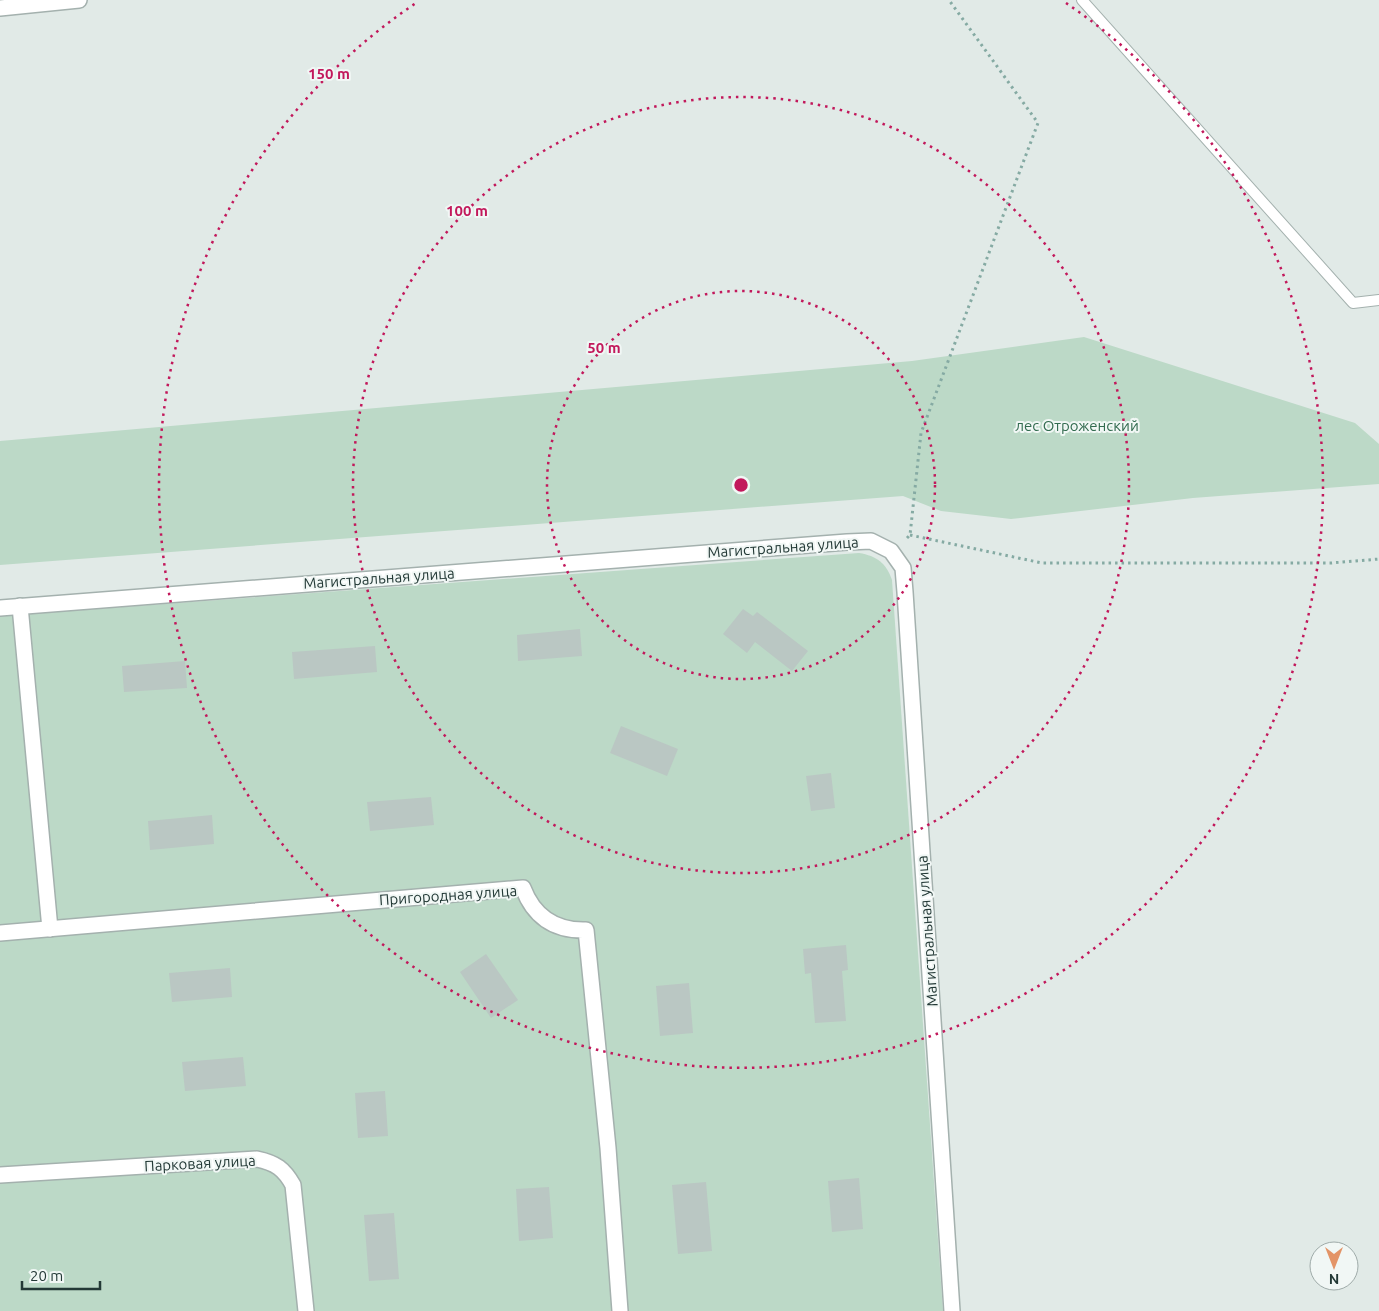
<svg xmlns="http://www.w3.org/2000/svg" width="1379" height="1311" font-family="Ubuntu,sans-serif">
  <rect width="100%" height="100%" fill="#e1eae7"/>
  <g fill="#bcd9c7">
    <path d="M1084,337L1355,423L1379,444V484L1193,498L1011,519L941,511L903,496L0,565V441L912,361Z"/>
    <path d="M859,553C877,556 886,563 892,580L943,1311H0V616Z"/>
  </g>
  <g fill="#bac7c3">
    <path d="M743,609L753,616L757,612L808,651L792,671L755,642L747,653L723,634Z"/>
    <path d="M580,629L582,656L518,661L517,635Z"/>
    <path d="M375,646L377,672L294,679L292,652Z"/>
    <path d="M185,661L187,688L124,692L122,666Z"/>
    <path d="M621,726L678,749L667,776L610,753Z"/>
    <path d="M831,773L835,808L811,811L806,776Z"/>
    <path d="M431,797L434,825L370,831L367,802Z"/>
    <path d="M212,815L214,844L150,850L148,821Z"/>
    <path d="M846,945L848,970L842,971L846,1021L815,1023L811,973L805,974L803,949Z"/>
    <path d="M486,954L518,1000L491,1018L460,972Z"/>
    <path d="M230,968L232,997L172,1002L169,973Z"/>
    <path d="M689,983L693,1033L660,1036L656,986Z"/>
    <path d="M243,1057L246,1086L185,1091L182,1062Z"/>
    <path d="M385,1091L388,1136L358,1138L355,1093Z"/>
    <path d="M859,1178L863,1229L832,1232L828,1181Z"/>
    <path d="M706,1182L712,1251L678,1254L672,1185Z"/>
    <path d="M549,1187L553,1238L519,1241L516,1189Z"/>
    <path d="M394,1213L399,1279L369,1281L364,1215Z"/>
  </g>
  <g fill="none" stroke-linecap="round" stroke-linejoin="round">
    <g stroke="#a4b1ae" stroke-width="12">
      <path id="service" d="M1082,0L1353,303L1379,300"/>
    </g>
    <g stroke="#a4b1ae" stroke-width="18">
      <g id="minor">
        <path d="M0,8L79,0"/>
        <path d="M20,606L50,929"/>
        <path d="M0,608L847,542L871,541L891,551L903,568L905,592L952,1311"/>
        <path d="M0,933L523,888C534,917 555,931 586,930L608,1148L620,1311"/>
        <path d="M0,1175L257,1159C276,1163 284,1169 293,1185L306,1311"/>
      </g>
    </g>
    <g stroke="#85aaa3" stroke-width="3" stroke-dasharray="2.5 4" stroke-linecap="butt">
      <path d="M910,535L1042,563H1331L1379,559"/>
      <path d="M907,538L910,535L921,433L1038,123L949,0"/>
    </g>
    <use href="#service" stroke="#fff" stroke-width="10"/>
    <use href="#minor" stroke="#fff" stroke-width="15"/>
  </g>
  <g fill="none" stroke="#c2185b" stroke-width="2.5" stroke-dasharray="2.5 5">
    <circle cx="741" cy="485" r="194"/>
    <circle cx="741" cy="485" r="388"/>
    <path d="M1066 3A582 582 0 1 1 416 3"/>
  </g>
  <g text-anchor="middle" dominant-baseline="central" stroke-width="4" stroke-linejoin="round" paint-order="stroke">
    <g font-size="15" fill="#326b4f" stroke="#f1f7f5">
      <text x="1077" y="425">лес Отроженский</text>
    </g>
    <g font-size="15" fill="#233936" stroke="#f1f7f5">
      <text transform="translate(783 547) rotate(-4)">Магистральная улица</text>
      <text transform="translate(379 578) rotate(-4)">Магистральная улица</text>
      <text transform="translate(448 895) rotate(-4)">Пригородная улица</text>
      <text transform="translate(927 931) rotate(-94)">Магистральная улица</text>
      <text transform="translate(200 1163) rotate(-3)">Парковая улица</text>
    </g>
  </g>
  <circle cx="741" cy="485" r="8" fill="#c2185b" stroke="#f1f7f5" stroke-width="2.5"/>
  <g font-size="15" text-anchor="middle" font-weight="bold" fill="#c2185b" stroke="#f1f7f5" stroke-width="4" stroke-linejoin="round" paint-order="stroke">
    <text x="329" y="79">150 m</text>
    <text x="467" y="216">100 m</text>
    <text x="604" y="353">50 m</text>
  </g>
  <g transform="translate(1334 1266) rotate(180)"><circle r="24" fill="#f1f7f5" stroke="#9faba9"/>
  <path d="M0-4L9 19L0 12L-9 19Z" fill="#e39467"/>
  <text y="-8" font-size="14" font-weight="bold" text-anchor="middle" fill="#233936">N</text>
  </g>
  <path d="M22 1281v8h78v-8" fill="none" stroke="#233936" stroke-width="2.5"/>
  <text x="30" y="1281" font-size="15" fill="#233936" stroke="#f1f7f5" stroke-width="4" paint-order="stroke">20 m</text>
</svg>
